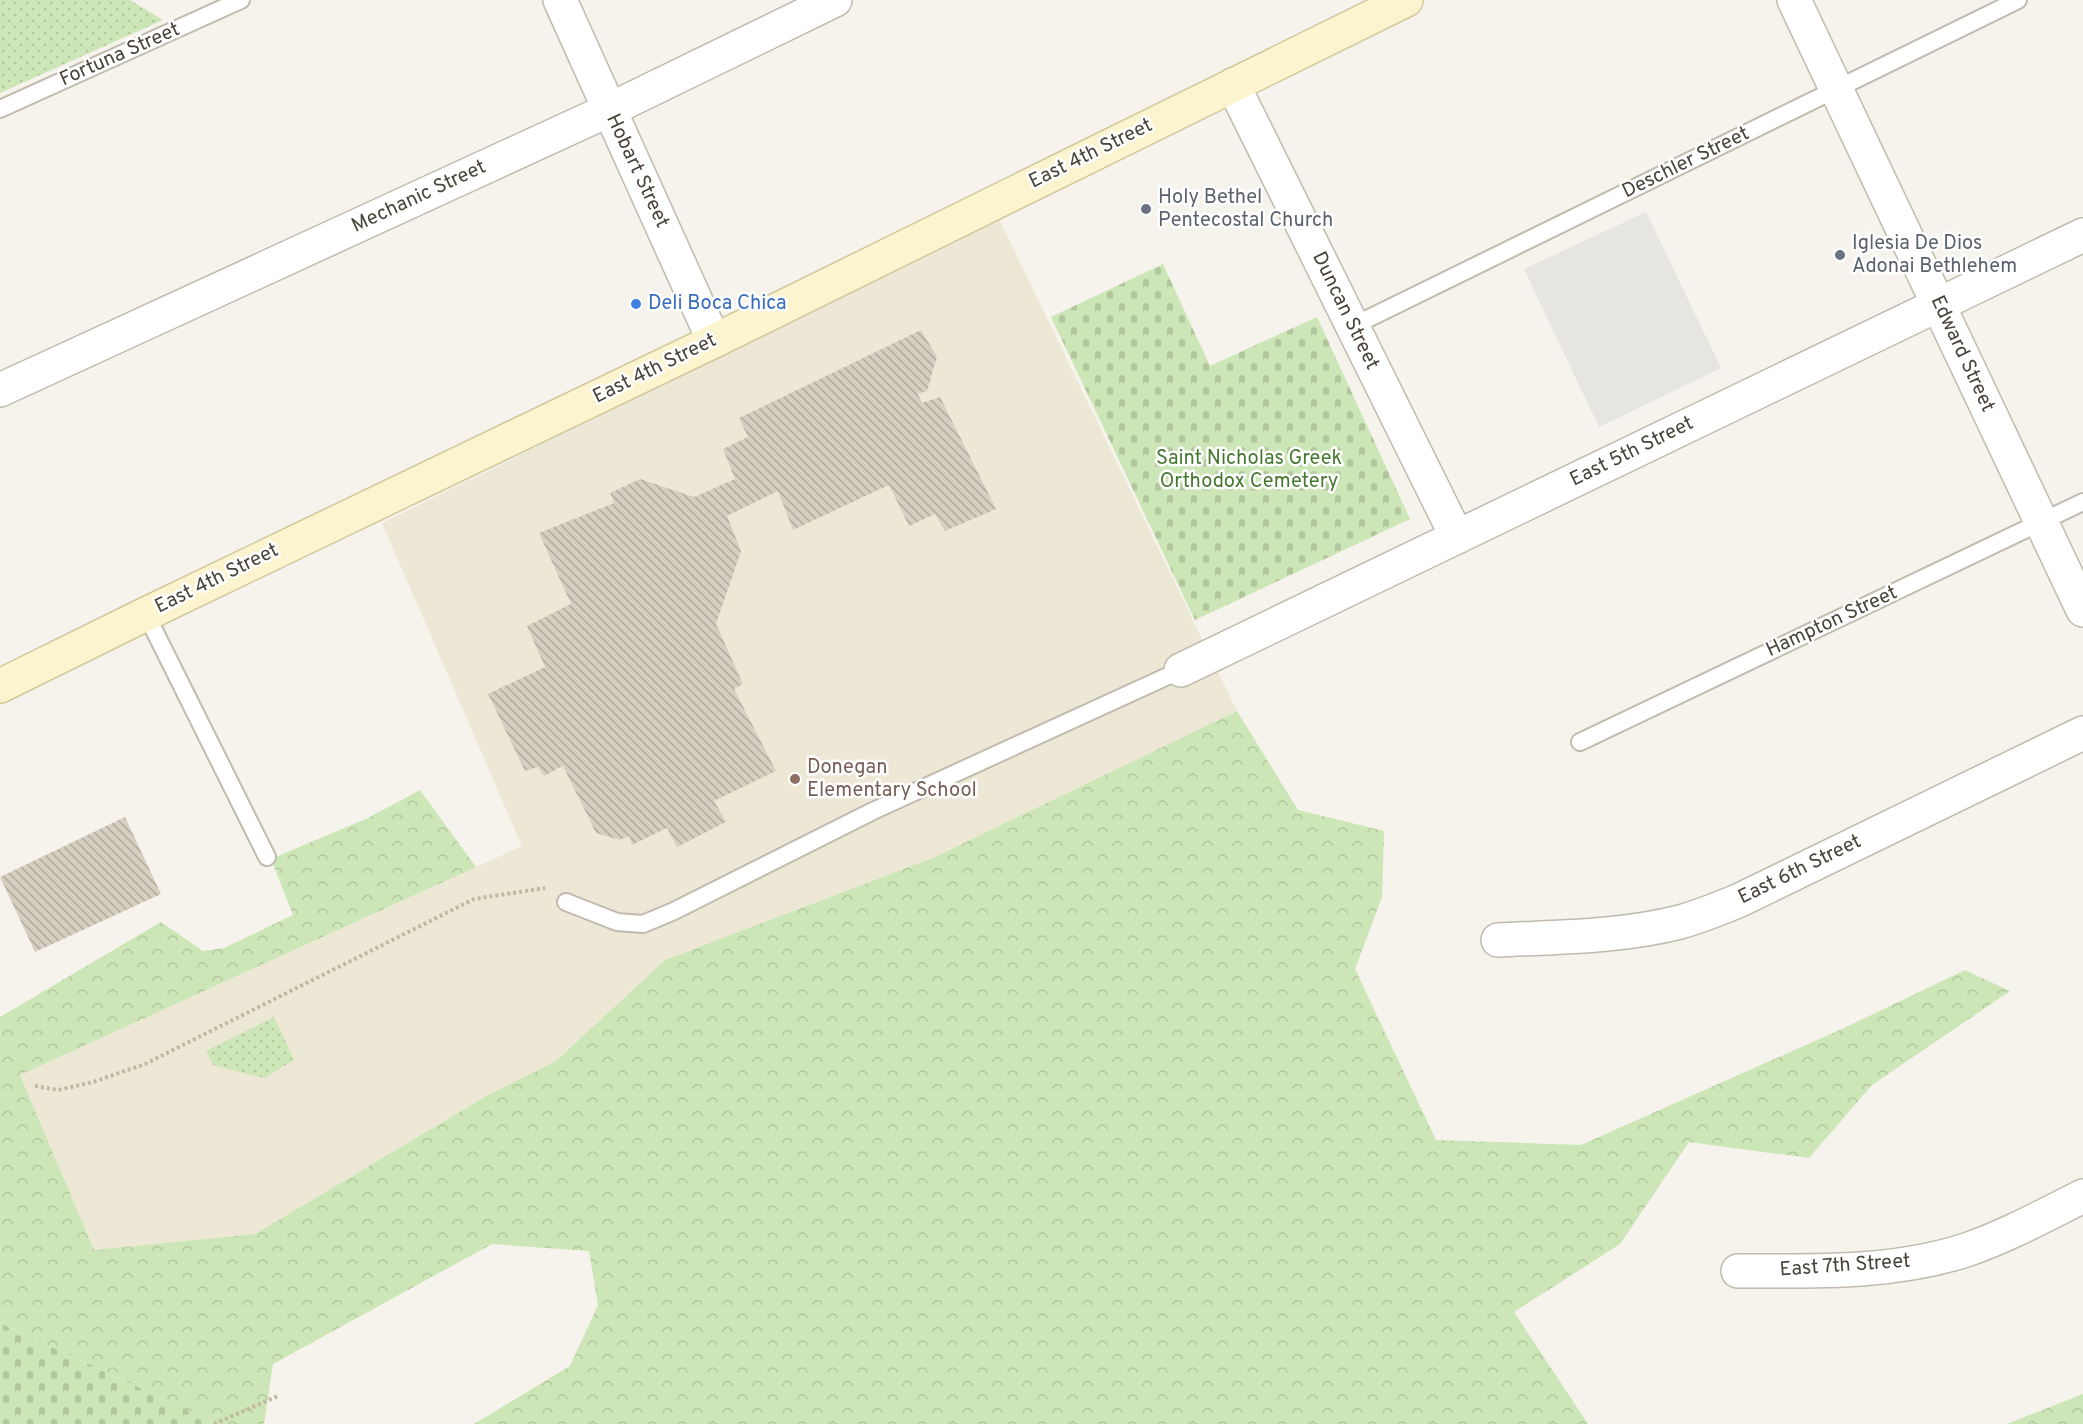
<svg xmlns="http://www.w3.org/2000/svg" width="2083" height="1424" font-family="Overpass,sans-serif">
  <defs>
    <pattern id="green-dots" width="8" height="8" patternUnits="userSpaceOnUse" patternTransform="scale(1.5)"><rect width="8" height="8" fill="#cde6b7"/><path d="M2 2h.1M6 6h.1" fill="none" stroke="#b2c69e" stroke-width="1.8" stroke-linecap="round"/></pattern>
    <pattern id="forest-crowns" width="20" height="18" patternUnits="userSpaceOnUse" patternTransform="scale(1.5)"><rect width="20" height="18" fill="#cde6b7"/><path d="M2 6a3 3 0 1 1 6 0M12 15a3 3 0 1 1 6 0" fill="none" stroke="#b2c69e"/></pattern>
    <pattern id="cemetery-stones" width="16" height="16" patternUnits="userSpaceOnUse" patternTransform="scale(1.5)"><rect width="16" height="16" fill="#cde6b7"/><path d="M2 7V4a2 2 0 0 1 4 0v3zM10 15v-3a2 2 0 0 1 4 0v3z" fill="#b2c69e"/></pattern>
    <pattern id="building-back-hatch" width="6" height="6" patternUnits="userSpaceOnUse" patternTransform="scale(1.5)"><rect width="6" height="6" fill="#d6cfc1"/><path d="M-1 5l2 2M0 0l6 6M5-1l2 2" fill="none" stroke="#b0aa9e"/></pattern>
  </defs>
  <rect width="100%" height="100%" fill="#f5f3eb"/>
  <path fill="#ede8d6" d="M999,219L1237,711L935,857L665,960L556,1061L488,1095L255,1234L94,1250L20,1075L522,846L382,523Z"/>
  <g fill="url(#green-dots)">
    <path d="M0,0H130L163,20L0,93Z"/>
    <path d="M274,1017L294,1060L264,1078L213,1065L206,1051Z"/>
  </g>
  <g fill="url(#forest-crowns)">
    <path d="M1237,711L1298,810L1384,831L1382,897L1355,969L1436,1140L1581,1145L1842,1029L1965,970L2010,991L1872,1085L1809,1158L1689,1142L1620,1244L1514,1312L1588,1424H474L570,1366L598,1305L589,1251L492,1244L273,1364L264,1424H218L0,1323V1017L161,922L203,951L224,948L293,915L271,859L368,818L420,790L476,867L20,1075L94,1250L255,1234L488,1095L556,1061L665,960L935,857Z"/>
    <path d="M2083,1394V1424H2007Z"/>
  </g>
  <g fill="url(#cemetery-stones)">
    <path d="M1163,264L1210,366L1317,317L1410,519L1195,620L1051,317Z"/>
    <path d="M0,1323L218,1424H0Z"/>
  </g>
  <path fill="#e7e5e2" d="M1646,212L1721,368L1599,427L1524,269Z"/>
  <g fill="url(#building-back-hatch)">
    <path d="M921,330L937,357L927,391L918,394L922,403L940,397L996,509L945,531L935,514L909,526L889,485L793,530L778,491L727,516L741,551L716,624L743,684L734,689L776,771L714,801L726,822L677,847L667,828L632,845L629,836L620,840L596,833L563,766L544,776L538,767L525,771L488,694L545,667L527,626L571,604L539,533L614,503L610,493L640,479L694,497L735,479L723,449L748,437L739,418Z"/>
    <path d="M125,817L161,894L35,952L0,877Z"/>
  </g>
  <g fill="none" stroke-linecap="round" stroke-linejoin="round">
    <g stroke="#c0bbae" stroke-width="20">
      <g id="service">
        <path d="M0,109L241,0"/>
        <path d="M1353,326L2018,0"/>
        <path d="M146,614L267,857"/>
        <path d="M1580,742L2083,502"/>
        <path d="M566,902L617,922L643,924L674,911L873,811L1181,670"/>
      </g>
    </g>
    <g stroke="#c0bbae" stroke-width="36">
      <g id="minor">
        <path d="M560,0L714,341"/>
        <path d="M1794,0L2083,610"/>
        <path d="M1233,85L1457,537"/>
        <path d="M0,390L609,110L835,0"/>
        <path d="M1181,670L2083,235"/>
        <path d="M1498,940C1559,937 1621,937 1680,922C1701,916 1721,908 1740,900L2083,733"/>
        <path d="M1738,1271C1814,1271 1892,1274 1966,1250C2007,1236 2045,1215 2083,1196"/>
      </g>
    </g>
    <g stroke="#d2c89e" stroke-width="36">
      <path id="secondary" d="M0,686L146,614L714,341L1406,0"/>
    </g>
    <g stroke="#c1b8a0" stroke-width="4" stroke-dasharray="3 3" stroke-linecap="butt">
      <path d="M35,1086L58,1090L93,1082L145,1064L474,899L545,888"/>
      <path d="M214,1424L278,1396"/>
    </g>
    <use href="#service" stroke="#fff" stroke-width="16"/>
    <use href="#minor" stroke="#fff" stroke-width="33"/>
    <use href="#secondary" stroke="#fcf4ce" stroke-width="33"/>
  </g>
  <g fill="#6b7280" stroke="#fff" stroke-width="2">
    <circle cx="1146" cy="209" r="6"/>
    <circle cx="1840" cy="255" r="6"/>
  </g>
  <circle fill="#3f7fe0" stroke="#fff" stroke-width="2" cx="636" cy="304" r="6"/>
  <circle fill="#8d6e63" stroke="#fff" stroke-width="2" cx="795" cy="779" r="6"/>
  <g text-anchor="middle" dominant-baseline="central" stroke-width="5" stroke-linejoin="round" paint-order="stroke">
    <g font-size="20" fill="#494439" stroke="#fff">
      <text transform="translate(120 55) rotate(-24)">Fortuna Street</text>
      <text transform="translate(1091 154) rotate(-26)">East 4th Street</text>
      <text transform="translate(1686 163) rotate(-26)">Deschler Street</text>
      <text transform="translate(637 171) rotate(65)">Hobart Street</text>
      <text transform="translate(419 197) rotate(-25)">Mechanic Street</text>
      <text transform="translate(1345 311) rotate(64)">Duncan Street</text>
      <text transform="translate(1962 354) rotate(65)">Edward Street</text>
      <text transform="translate(655 369) rotate(-26)">East 4th Street</text>
      <text transform="translate(1632 452) rotate(-26)">East 5th Street</text>
      <text transform="translate(217 579) rotate(-26)">East 4th Street</text>
      <text transform="translate(1832 622) rotate(-25)">Hampton Street</text>
      <text transform="translate(1800 870) rotate(-26)">East 6th Street</text>
      <text transform="translate(1845 1266) rotate(-4)">East 7th Street</text>
    </g>
    <g font-size="20" fill="#5b616d" stroke="#fff" text-anchor="start">
      <text x="1158" y="198">Holy Bethel<tspan x="1158" dy="23">Pentecostal Church</tspan></text>
      <text x="1852" y="244">Iglesia De Dios<tspan x="1852" dy="23">Adonai Bethlehem</tspan></text>
    </g>
    <g font-size="20" fill="#366cbe" stroke="#fff" text-anchor="start">
      <text x="648" y="304">Deli Boca Chica</text>
    </g>
    <g font-size="20" fill="#45782f" stroke="#fff">
      <text x="1249" y="459">Saint Nicholas Greek<tspan x="1249" dy="23">Orthodox Cemetery</tspan></text>
    </g>
    <g font-size="20" fill="#785e54" stroke="#fff" text-anchor="start">
      <text x="807" y="768">Donegan<tspan x="807" dy="23">Elementary School</tspan></text>
    </g>
  </g>
</svg>
